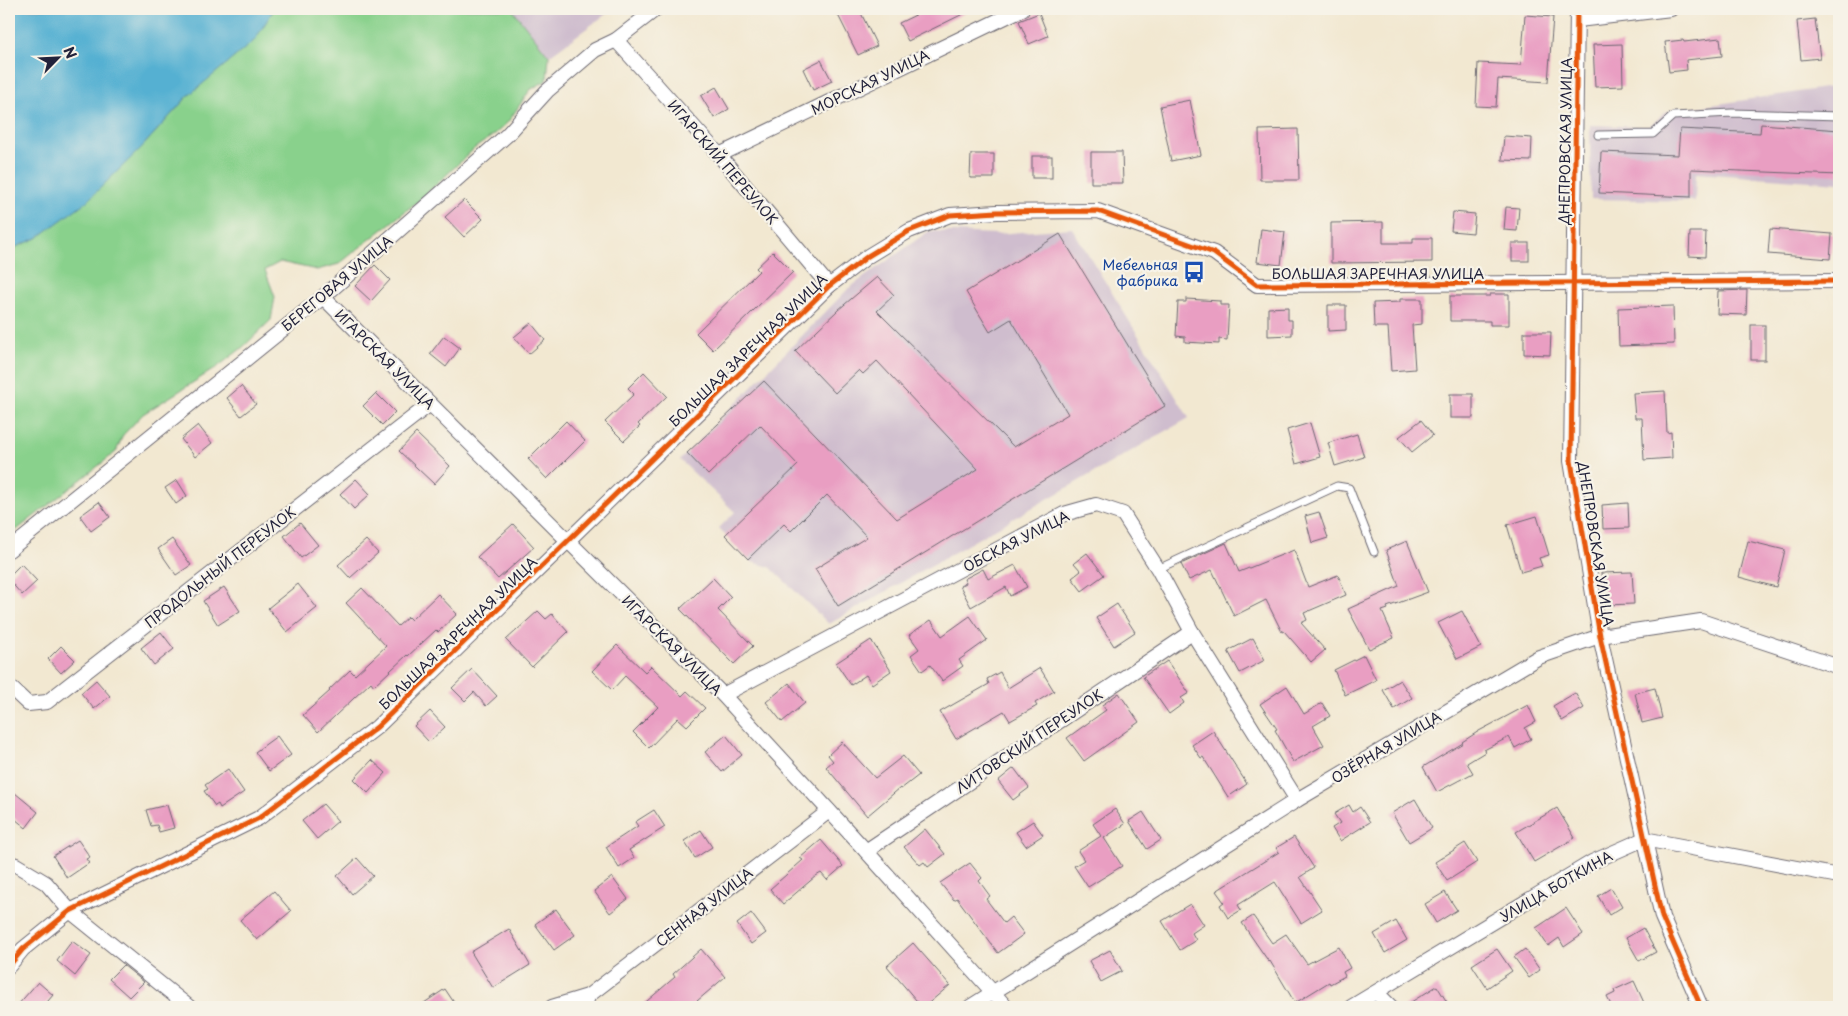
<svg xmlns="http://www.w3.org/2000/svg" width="1848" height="1016" font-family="'Playpen Sans',sans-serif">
  <rect width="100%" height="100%" fill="#f7f3e8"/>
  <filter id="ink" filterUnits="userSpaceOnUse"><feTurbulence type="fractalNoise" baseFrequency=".02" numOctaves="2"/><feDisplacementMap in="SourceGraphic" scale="10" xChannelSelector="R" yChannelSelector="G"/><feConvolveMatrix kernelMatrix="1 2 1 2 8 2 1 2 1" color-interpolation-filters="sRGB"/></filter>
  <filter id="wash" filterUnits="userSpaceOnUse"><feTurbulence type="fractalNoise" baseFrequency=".0096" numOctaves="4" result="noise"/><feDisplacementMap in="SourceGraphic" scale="20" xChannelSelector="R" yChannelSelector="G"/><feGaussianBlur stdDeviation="1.12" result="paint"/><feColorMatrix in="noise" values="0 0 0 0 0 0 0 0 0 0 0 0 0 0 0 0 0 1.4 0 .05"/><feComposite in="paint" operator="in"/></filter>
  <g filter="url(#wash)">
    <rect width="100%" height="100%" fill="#f2e8d1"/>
    <g fill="#cfbdce">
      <path d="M512,9H613L549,56Z"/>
      <path d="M1833,66H1839V183L1696,173L1695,201L1591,199L1590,125L1648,127L1666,112L1831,87Z"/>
      <path d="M1072,228L1189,418L829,624L770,567L752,562L719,528L735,512L680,460L849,288L929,231L997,234Z"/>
    </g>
    <path fill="#89d18c" stroke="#567a64" d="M274,9H512L549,56L547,80L530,90L508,122L495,134L475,148L422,198L339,264L317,270L280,262L265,270L275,297L271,320L242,348L216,368L143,414L123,435L116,452L9,536V250L37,238L141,148L188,96L272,13Z"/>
    <path fill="#54b0d2" stroke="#3b6986" d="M9,9H274L255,40L188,96L141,148L87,201L37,238L9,250Z"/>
    <g id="blocks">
      <g fill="#e99ec2">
        <path d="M835,9H859L877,46L858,55Z"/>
        <path d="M928,9H973L908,41L899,23Z"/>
        <path d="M1039,13L1048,36L1029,44L1019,21Z"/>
        <path d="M1525,15L1553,17L1548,82L1498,79L1496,107L1476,106L1478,63L1521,65Z"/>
        <path d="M1815,19L1820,58L1801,60L1797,21Z"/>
        <path d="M1720,38L1722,56L1686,60L1687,70L1669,72L1665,42L1683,40L1684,42Z"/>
        <path d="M1622,44L1623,86L1595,87L1593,45Z"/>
        <path d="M821,60L832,81L813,90L803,69Z"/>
        <path d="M716,87L729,109L714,118L701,96Z"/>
        <path d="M1190,100L1201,155L1171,161L1160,106Z"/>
        <path d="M1761,124L1839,130V175L1691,169V197L1599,193L1601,152L1678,155L1680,129L1760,133Z"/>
        <path d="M1298,129L1299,180H1260L1259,130Z"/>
        <path d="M1504,136L1532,138L1531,161L1502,160Z"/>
        <path d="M1091,152H1122L1123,183H1091Z"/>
        <path d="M971,154H994V178H970Z"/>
        <rect x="1032" y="156" width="20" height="22"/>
        <path d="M464,200L483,219L464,237L445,217Z"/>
        <path d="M1506,207L1519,208L1517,231L1504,230Z"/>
        <path d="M1453,212L1475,214L1473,233L1451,231Z"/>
        <path d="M1383,222V243H1413V238H1432V262L1331,263V223Z"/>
        <path d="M1261,229L1285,232L1281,265L1257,262Z"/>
        <path d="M1770,229L1832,234L1830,259L1768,254Z"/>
        <path d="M1690,232H1706L1705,257L1689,256Z"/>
        <path d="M1060,234L1165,406L838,606L815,569L867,537L827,495L791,531L784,524L748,559L725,535L798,465L760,425L708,475L687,453L764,381L897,519L978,469L877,361L863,374L859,370L835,393L795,351L838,310L877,277L894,295L877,311L1014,447L1068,414L1011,319L990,332L966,292Z"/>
        <rect x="1512" y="243" width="17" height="18"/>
        <path d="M773,252L793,272L713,350L696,333L759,271L756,268Z"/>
        <path d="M375,265L390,280L371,301L355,286Z"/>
        <path d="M1747,290L1746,315L1717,314L1718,291Z"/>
        <path d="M1490,294H1509V325H1490V321H1450V296H1490Z"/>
        <path d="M1186,299L1220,301V305H1229L1227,340L1219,339V344L1185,342V337L1176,336L1178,302H1186Z"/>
        <path d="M1400,299H1422V324L1412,325L1415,369L1391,371L1388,327H1374L1373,303L1400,302Z"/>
        <path d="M1328,305H1346V330L1328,331Z"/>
        <path d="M1673,306L1674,344L1619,346L1618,308Z"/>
        <path d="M1288,307V320H1292V335L1268,336V308Z"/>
        <path d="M531,323L545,340L529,354L514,337Z"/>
        <rect x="1751" y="325" width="14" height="35"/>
        <path d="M1524,332H1551L1550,355L1524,354Z"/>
        <path d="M444,336L460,348L446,367L430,354Z"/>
        <path d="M644,372L667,396L638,424L640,426L624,441L605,422L634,394L628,388Z"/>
        <path d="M241,386L256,404L241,416L227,398Z"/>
        <path d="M1665,391L1667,433L1671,432L1672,458L1644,460L1642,418H1635L1633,393Z"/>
        <path d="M376,393L395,412L382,425L363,406Z"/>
        <rect x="1450" y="394" width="23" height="24"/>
        <path d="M1421,420L1433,435L1412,452L1399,437Z"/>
        <path d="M566,421L585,441L547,479L528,459Z"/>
        <path d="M1310,423L1320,457L1296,464L1287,430Z"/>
        <path d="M198,425L212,443L195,457L181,439Z"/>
        <path d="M416,433L450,466L434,484L399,451Z"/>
        <path d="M1357,434L1364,457L1335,466L1328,443Z"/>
        <path d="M356,479L370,494L354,509L340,494Z"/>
        <path d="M177,480L187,496L176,504L165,488Z"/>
        <path d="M99,502L110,517L91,531L80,516Z"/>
        <path d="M1628,503L1629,528L1603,529L1602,505Z"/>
        <path d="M1319,512L1328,538L1312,543L1305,516Z"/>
        <path d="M1537,516L1549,555L1539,558L1542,566L1521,572L1507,525Z"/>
        <path d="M300,523L318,545L301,558L284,536Z"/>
        <path d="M513,524L534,547L498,579L477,557Z"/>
        <path d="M172,539L191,565L176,575L158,549Z"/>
        <path d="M366,540L378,553L350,578L338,565Z"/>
        <path d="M1407,541L1428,592L1387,607L1388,609L1382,611L1394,638L1369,649L1348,609L1399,586L1386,550Z"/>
        <path d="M1748,541L1785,550L1776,587L1739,577Z"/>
        <path d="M1226,543L1239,572L1294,550L1308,587L1338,575L1346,595L1304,613L1307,620L1301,623L1325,650L1311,662L1284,631L1282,632L1266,600L1234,616L1212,570L1189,580L1181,564Z"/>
        <path d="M1087,553L1104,575L1082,591L1072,578L1081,571L1074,563Z"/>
        <path d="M21,564L37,581L22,595L9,580V576Z"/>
        <path d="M1015,565L1027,587L1010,596L1006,587L971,607L960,586L966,583L964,579L983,569L988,579Z"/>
        <path d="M1632,572L1634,604L1604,605L1601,573Z"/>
        <path d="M713,578L731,597L718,610L753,646L734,664L680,609Z"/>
        <path d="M298,584L317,608L287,632L268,608Z"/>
        <path d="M224,587L240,611L218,625L203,601Z"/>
        <path d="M362,588L398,626L408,617L411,620L438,594L457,614L438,632L436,630L408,656L407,655L374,686L371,682L318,732L303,715L330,691L329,690L350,670L355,675L386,646L346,603Z"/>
        <path d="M1117,604L1135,632L1114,646L1096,618Z"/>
        <path d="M538,611L546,619L552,614L568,632L532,667L506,640Z"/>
        <path d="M1462,611L1481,647L1457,659L1438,623Z"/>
        <path d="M970,616L987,640L959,660L963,666L942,681L930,665L922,671L911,655L919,649L909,635L931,620L942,636Z"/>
        <path d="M161,632L174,649L154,665L141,648Z"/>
        <path d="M1253,638L1265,660L1240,673L1228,651Z"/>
        <path d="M871,640L891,671L872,684L866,675L851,685L836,663Z"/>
        <path d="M617,645L645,672L651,666L682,696L687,691L705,708L687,726L678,718L649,748L633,732L658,707L625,676L612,690L592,671Z"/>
        <path d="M61,646L75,660L61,673L48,659Z"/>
        <path d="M1364,655L1376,680L1345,695L1334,670Z"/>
        <path d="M1167,661L1189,693L1181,698L1184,703L1169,714L1143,677Z"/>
        <path d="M1040,668L1054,691L1035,703L1037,706L1010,721L1004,711L956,739L940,712L989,684L987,679L1000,672L1008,688Z"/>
        <path d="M472,669L497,696L486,706L474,692L465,701L452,688Z"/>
        <path d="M96,680L110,696L94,709L81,693Z"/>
        <path d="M1400,680L1412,698L1394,709L1383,690Z"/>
        <path d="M789,683L805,703L782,722L766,702Z"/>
        <path d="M1287,686L1304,714L1322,703L1330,716L1313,726L1324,745L1293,762L1275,730L1277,729L1260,704Z"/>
        <path d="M1655,688L1662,718L1642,723L1635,693Z"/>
        <path d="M1119,693L1139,722L1084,761L1067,738L1106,710L1102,705Z"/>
        <path d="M1575,693L1584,708L1562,721L1553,706Z"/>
        <path d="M1528,705L1536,722L1525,728L1531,739L1515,748L1509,737L1484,750L1485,752L1467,763L1473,773L1437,792L1423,767L1463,743L1462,742L1479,731Z"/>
        <path d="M430,711L445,727L429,742L414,726Z"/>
        <path d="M1213,731L1247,784L1228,797L1203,757L1201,758L1192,745Z"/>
        <path d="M726,735L742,755L722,772L705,752Z"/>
        <path d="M277,736L291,755L269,771L255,752Z"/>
        <path d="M842,742L875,778L903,756L919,775L901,789L900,788L867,816L826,767L833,761L828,755Z"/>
        <path d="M372,760L386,773L368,793L354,779Z"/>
        <path d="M1014,768L1029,788L1013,800L998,781Z"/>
        <path d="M228,769L244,792L220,808L218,804L215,806L204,791L208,789L205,785Z"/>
        <path d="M9,788L38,812L26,828L9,814Z"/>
        <path d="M1415,799L1432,828L1409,842L1392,813Z"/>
        <path d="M323,804L338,821L317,839L302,821Z"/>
        <path d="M167,805L174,828L159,832L157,825L151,826L146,810Z"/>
        <path d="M1349,805L1353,812L1360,807L1370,822L1340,841L1332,828L1340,823L1334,814Z"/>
        <path d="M1557,808L1575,838L1534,862L1516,832Z"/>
        <path d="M1115,809L1125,824L1104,838L1122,866L1088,887L1074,866L1084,860L1078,851L1101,836L1093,824Z"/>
        <path d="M654,810L665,827L629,850L634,858L619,868L606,847L638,826L635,822Z"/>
        <path d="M1143,812L1161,840L1147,849L1129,821Z"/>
        <path d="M1033,821L1043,835L1026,846L1016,832Z"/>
        <path d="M925,829L945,854L928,867L924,862L920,865L904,847Z"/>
        <path d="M701,830L712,847L695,858L684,841Z"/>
        <path d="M1294,837L1314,868L1300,877L1322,910L1301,923L1275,882L1238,905L1241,910L1228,918L1220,905L1224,902L1216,891L1279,852L1276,848Z"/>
        <path d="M78,840L90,857L86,859L89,863L67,878L53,856Z"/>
        <path d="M821,840L843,866L827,880L821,873L816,876L783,904L770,889L803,860L800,858Z"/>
        <path d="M1465,843L1477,862L1447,881L1435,862Z"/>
        <path d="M357,858L373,876L352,894L337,876Z"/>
        <path d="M970,863L982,878L979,881L990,896L986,899L1004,923L1011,917L1024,934L998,953L957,898L954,900L940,883Z"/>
        <path d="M612,877L628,899L610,913L594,891Z"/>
        <path d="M1611,888L1622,907L1609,915L1598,896Z"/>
        <path d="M274,891L291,911L257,940L240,920Z"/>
        <path d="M1445,892L1457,910L1436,923L1425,904Z"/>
        <path d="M1190,904L1204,925L1192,933L1196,940L1180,950L1162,921Z"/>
        <path d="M1566,908L1583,934L1564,947L1559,938L1548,946L1536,928Z"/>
        <path d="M556,909L575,935L554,950L535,924Z"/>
        <path d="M751,913L766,933L751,944L737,924Z"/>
        <path d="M1253,916L1272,943L1286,934L1307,964L1339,947L1350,968L1343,972L1345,976L1330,984L1329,982L1295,1003L1270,961L1269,962L1242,923Z"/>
        <path d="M1396,921L1407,940L1385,953L1374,934Z"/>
        <path d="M1643,928L1656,952L1639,961L1626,938Z"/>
        <path d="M509,929L530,965L493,988L471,952Z"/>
        <path d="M72,941L91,955L75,976L57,961Z"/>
        <path d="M913,943L950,985L924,1007H922L887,966Z"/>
        <path d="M701,949L725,977L690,1007H640L675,977L673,974Z"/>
        <path d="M1497,949L1512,971L1487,988L1472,965Z"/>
        <path d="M1525,949L1540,970L1529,978L1514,957Z"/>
        <path d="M1110,950L1122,971L1101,982L1089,961Z"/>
        <path d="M123,965L144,982L129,997L109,979Z"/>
        <path d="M1634,981L1646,1007H1612L1607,997L1615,993L1614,990Z"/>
        <path d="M38,982L53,995L43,1007H16Z"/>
        <path d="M1437,986L1450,1007H1403Z"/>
        <path d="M445,989L457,1007H418Z"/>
      </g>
    </g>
  </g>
  <g filter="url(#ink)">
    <use href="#blocks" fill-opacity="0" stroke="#6b6770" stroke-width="1"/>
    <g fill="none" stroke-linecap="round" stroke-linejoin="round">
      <g stroke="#6b6770" stroke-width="9">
        <g id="lane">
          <path d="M1598,135L1653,134L1673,116L1732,113L1839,116"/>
          <path d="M1158,569L1337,486L1349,488L1374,552"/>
        </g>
      </g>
      <g stroke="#6b6770" stroke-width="16">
        <g id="street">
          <path d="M1577,9L1571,461L1600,636L1662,917L1701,1007"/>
          <path d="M1578,20L1671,9"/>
          <path d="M616,40L719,155L829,286"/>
          <path d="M719,155L1022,9"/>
          <path d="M323,297L723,695L866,851L1006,1007"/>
          <path d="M9,550L323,297L507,135L547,91L595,50L616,40L656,9"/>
          <path d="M9,686L28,704L47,702L430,404"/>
          <path d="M723,695L1064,514L1096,505L1123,514L1158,569L1192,632L1297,800"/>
          <path d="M866,851L1192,632"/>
          <path d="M9,863L16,865L46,883L70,911L189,1007"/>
          <path d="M9,966L23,949L70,911L259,818L377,727L829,286L868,256L909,231L950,215L997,212L1098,211L1214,253L1257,285L1839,281"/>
          <path d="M1377,993L1391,1007"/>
          <path d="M552,1007L588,996"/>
          <path d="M585,1007L588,996L829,811"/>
          <path d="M970,1007L1297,800L1539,657L1600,636L1701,621L1839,667"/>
          <path d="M1351,1007L1592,862L1644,839L1839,876"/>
        </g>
      </g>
      <use href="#lane" stroke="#fff" stroke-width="7"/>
      <use href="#street" stroke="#fff" stroke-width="14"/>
      <g stroke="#f7f3e8" stroke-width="8">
        <g id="cycleway">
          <path d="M1577,9L1571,461L1600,636L1662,917L1701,1007"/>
          <path d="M9,966L23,949L70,911L259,818L377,727L829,286L868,256L909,231L950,215L997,212L1098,211L1214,253L1257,285L1839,281"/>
        </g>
      </g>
      <use href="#cycleway" stroke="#e8590c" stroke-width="5"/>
    </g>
  </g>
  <defs>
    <g id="bus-bare" transform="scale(1.725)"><path d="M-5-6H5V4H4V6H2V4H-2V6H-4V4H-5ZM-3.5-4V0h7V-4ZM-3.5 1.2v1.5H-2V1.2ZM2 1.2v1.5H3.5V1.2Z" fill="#1a4fb4" stroke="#f7f3e8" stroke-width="2.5" paint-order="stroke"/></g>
  </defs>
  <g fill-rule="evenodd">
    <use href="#bus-bare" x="1194" y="272"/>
  </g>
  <g text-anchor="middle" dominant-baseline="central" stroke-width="4.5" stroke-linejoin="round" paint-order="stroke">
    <g font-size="14" fill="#22223b" stroke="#f7f3e8">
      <text transform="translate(870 82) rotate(-26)">МОРСКАЯ УЛИЦА</text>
      <text transform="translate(1565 141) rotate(-89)">ДНЕПРОВСКАЯ УЛИЦА</text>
      <text transform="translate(723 162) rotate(49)">ИГАРСКИЙ ПЕРЕУЛОК</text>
      <text x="1378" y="273">БОЛЬШАЯ ЗАРЕЧНАЯ УЛИЦА</text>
      <text transform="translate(337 283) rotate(-40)">БЕРЕГОВАЯ УЛИЦА</text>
      <text transform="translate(748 350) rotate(-44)">БОЛЬШАЯ ЗАРЕЧНАЯ УЛИЦА</text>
      <text transform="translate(385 359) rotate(45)">ИГАРСКАЯ УЛИЦА</text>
      <text transform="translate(1016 541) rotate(-27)">ОБСКАЯ УЛИЦА</text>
      <text transform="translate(1596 544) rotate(81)">ДНЕПРОВСКАЯ УЛИЦА</text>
      <text transform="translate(220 567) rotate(-38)">ПРОДОЛЬНЫЙ ПЕРЕУЛОК</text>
      <text transform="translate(458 633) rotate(-44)">БОЛЬШАЯ ЗАРЕЧНАЯ УЛИЦА</text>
      <text transform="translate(672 645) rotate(45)">ИГАРСКАЯ УЛИЦА</text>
      <text transform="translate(1029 741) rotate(-34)">ЛИТОВСКИЙ ПЕРЕУЛОК</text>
      <text transform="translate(1386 747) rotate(-31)">ОЗЁРНАЯ УЛИЦА</text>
      <text transform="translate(1556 886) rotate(-30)">УЛИЦА БОТКИНА</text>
      <text transform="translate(704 907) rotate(-38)">СЕННАЯ УЛИЦА</text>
    </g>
    <g font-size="14" fill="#164399" stroke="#f7f3e8" text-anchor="end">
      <text x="1178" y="264">Мебельная<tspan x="1178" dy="16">фабрика</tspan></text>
    </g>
  </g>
  <rect width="1848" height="1016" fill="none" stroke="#f7f3e8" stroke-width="30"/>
  <g transform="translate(58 58) rotate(66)" stroke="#f7f3e8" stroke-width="4" paint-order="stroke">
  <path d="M0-4L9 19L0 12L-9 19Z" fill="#22223b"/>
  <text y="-8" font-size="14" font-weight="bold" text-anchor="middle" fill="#22223b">N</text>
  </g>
</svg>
